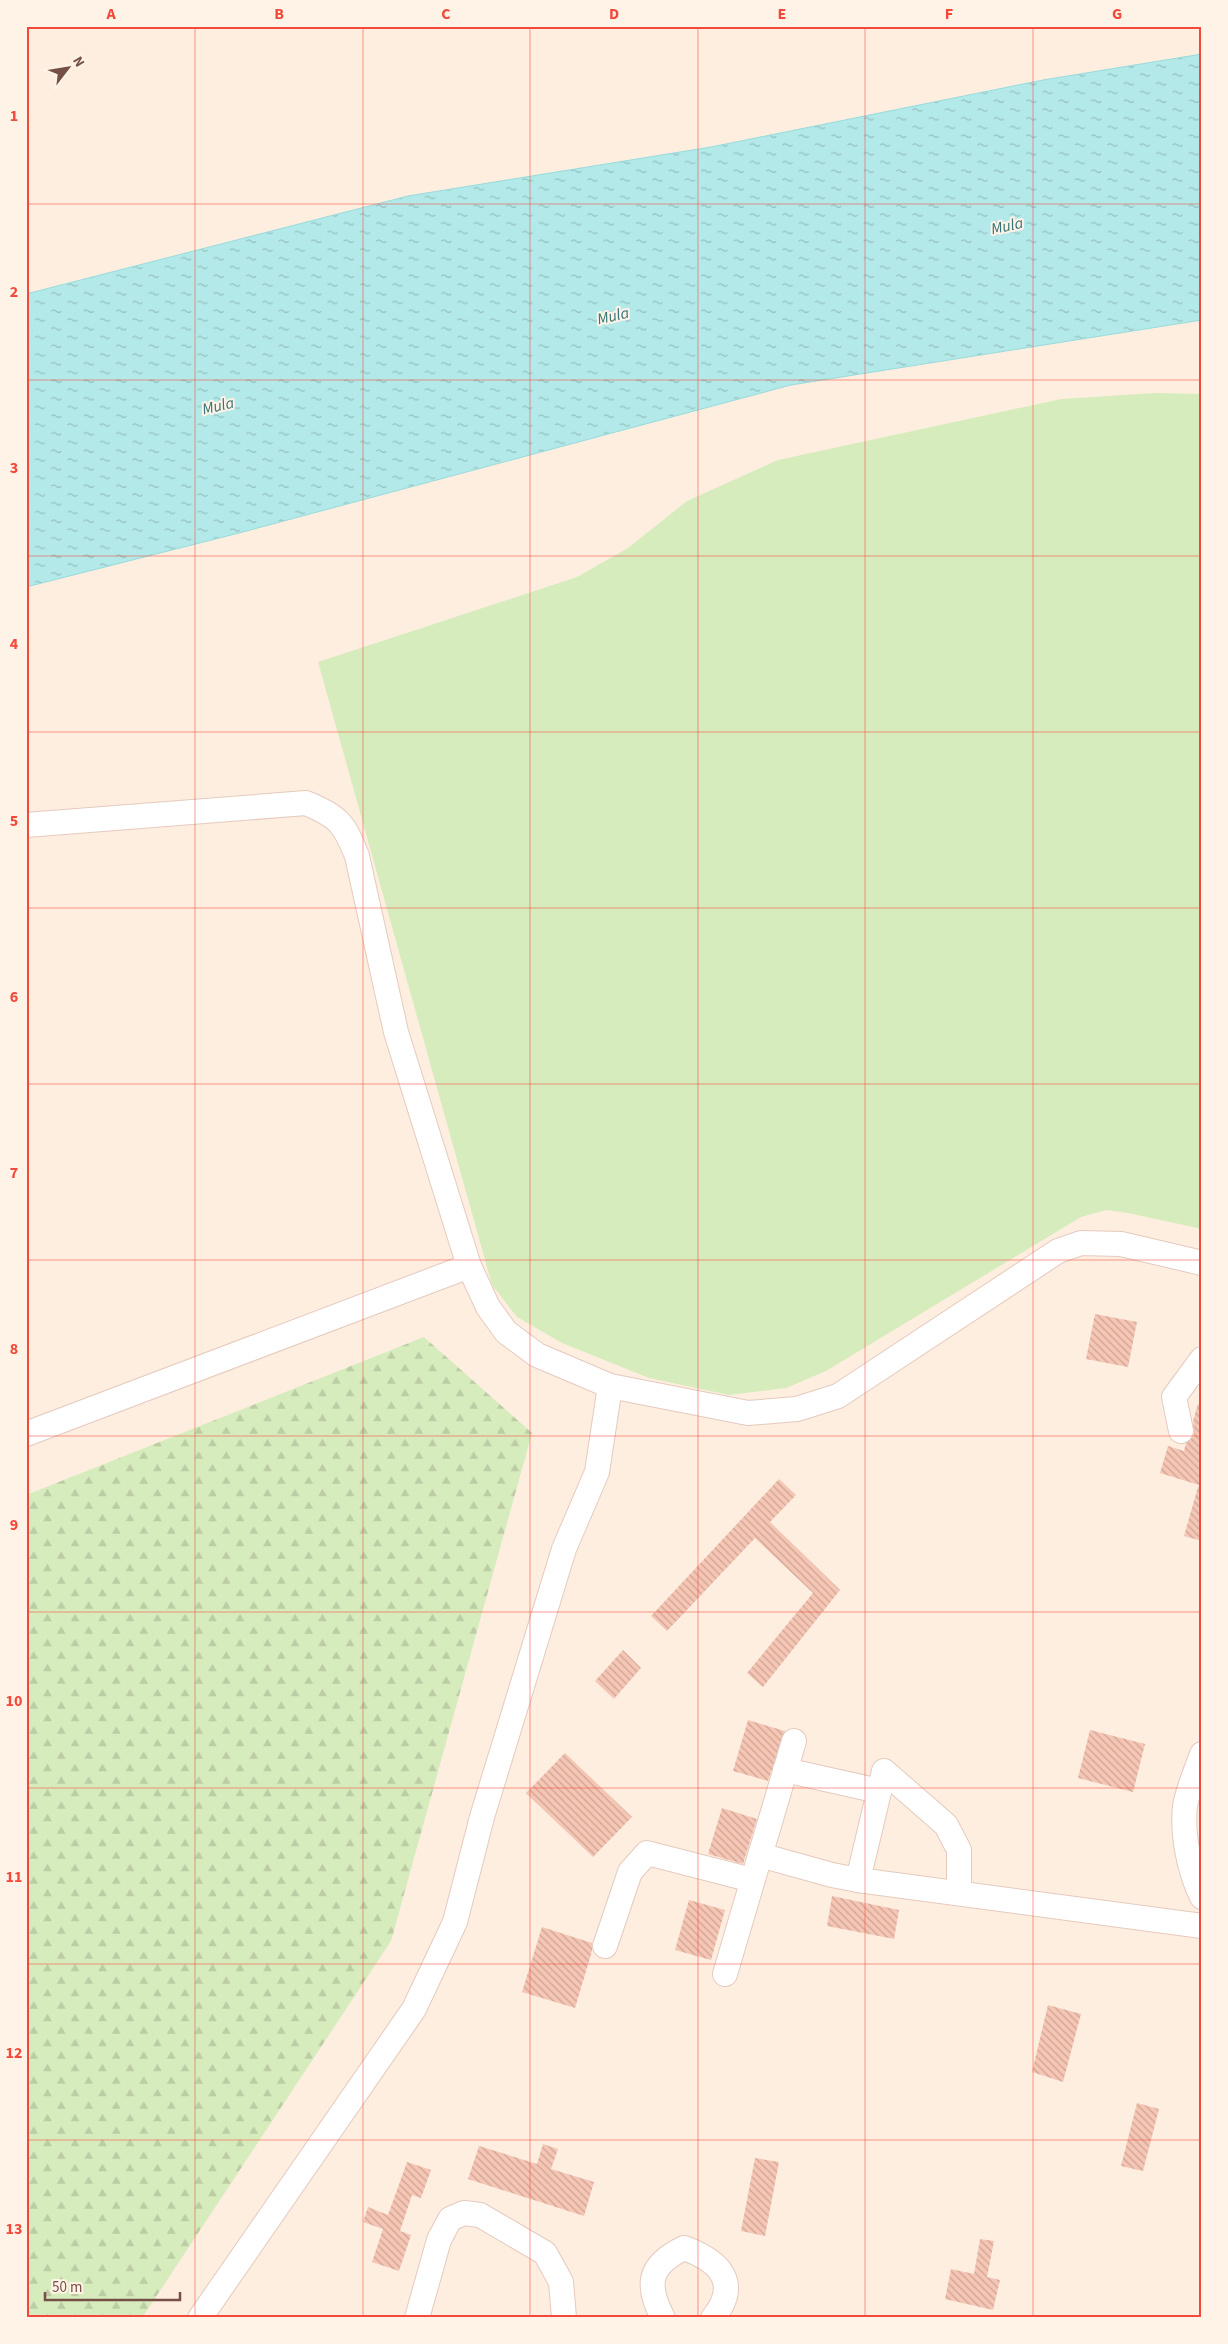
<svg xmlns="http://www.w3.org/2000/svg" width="1228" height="2344" font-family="'Source Sans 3',sans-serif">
  <defs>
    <pattern id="forest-firs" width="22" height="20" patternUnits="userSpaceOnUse" patternTransform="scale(1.25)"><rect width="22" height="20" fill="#d7ecbd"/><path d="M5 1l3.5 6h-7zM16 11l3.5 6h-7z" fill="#bccca4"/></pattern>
    <pattern id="water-ripples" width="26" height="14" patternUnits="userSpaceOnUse" patternTransform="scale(1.25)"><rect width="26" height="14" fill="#b3e9e9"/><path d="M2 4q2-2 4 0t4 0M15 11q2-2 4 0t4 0" fill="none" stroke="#96bfbf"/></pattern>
    <pattern id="building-back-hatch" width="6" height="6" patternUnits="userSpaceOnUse" patternTransform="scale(1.25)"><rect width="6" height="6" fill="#f6c6b5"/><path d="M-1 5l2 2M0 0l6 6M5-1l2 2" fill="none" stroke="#cca395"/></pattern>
  </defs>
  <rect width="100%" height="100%" fill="#feeee0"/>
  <path fill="#d7ecbd" d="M1155,393L1202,394V1229L1128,1213L1106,1210L1081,1217L826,1371L786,1388L729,1395L649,1378L562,1343L517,1317L492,1285L318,662L577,577L628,548L687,501L778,460L1061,399Z"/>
  <path fill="url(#forest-firs)" d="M424,1337L532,1433L391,1941L142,2318H26V1495Z"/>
  <path fill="url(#water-ripples)" stroke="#98dbdc" d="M1202,54V320L791,385L239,533L26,587V294L408,196L711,147L1043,80Z"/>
  <g fill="url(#building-back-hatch)">
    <path d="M1095,1314L1137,1322L1128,1367L1086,1359Z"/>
    <path d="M1198,1404H1202V1486L1160,1473L1168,1446L1184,1451L1186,1443L1194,1436L1193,1421Z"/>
    <path d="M779,1479L796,1495L770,1522L840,1590L763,1687L747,1673L813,1593L755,1538L667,1631L651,1616Z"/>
    <path d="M1198,1487L1202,1488V1541L1184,1536Z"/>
    <path d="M623,1650L641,1668L614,1699L595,1681Z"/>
    <path d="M748,1720L785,1731L768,1781L733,1771Z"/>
    <path d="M1090,1730L1145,1744L1133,1792L1078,1778Z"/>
    <path d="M565,1753L632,1817L593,1857L526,1793Z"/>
    <path d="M722,1808L757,1819L743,1864L708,1854Z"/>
    <path d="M832,1896L899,1910L894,1939L827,1926Z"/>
    <path d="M689,1900L725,1910L711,1960L675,1950Z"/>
    <path d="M542,1927L592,1943V1951L575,2008L522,1992Z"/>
    <path d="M1048,2005L1081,2014L1063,2082L1032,2072Z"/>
    <path d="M1137,2103L1159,2109L1143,2171L1121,2166Z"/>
    <path d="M543,2144L558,2149L551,2169L594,2182L584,2216L468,2179L479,2146L537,2164Z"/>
    <path d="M755,2158L779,2162L765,2236L741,2231Z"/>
    <path d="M407,2162L431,2170L421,2198L412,2195L400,2231L411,2235L399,2271L372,2262L383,2229L363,2222L368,2207L388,2215Z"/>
    <path d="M980,2239L994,2241L987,2277L1000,2280L993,2310L945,2299L951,2269L974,2274Z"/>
  </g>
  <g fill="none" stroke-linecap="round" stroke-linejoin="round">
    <g stroke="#e5cabe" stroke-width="26">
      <g id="minor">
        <path d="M26,825L306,803C339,817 344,823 357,856L396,1032L469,1266L488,1307L506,1332L537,1355L610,1386L748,1413L797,1409L838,1396L1058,1251L1081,1243L1121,1244L1202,1263"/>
        <path d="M1181,1431L1174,1397L1202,1359"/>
        <path d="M26,1434L469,1266"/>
        <path d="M1202,1754C1196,1771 1188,1789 1185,1806C1182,1834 1189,1871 1202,1897"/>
        <path d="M785,1770L879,1791"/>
        <path d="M760,1855L832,1875L858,1880L1202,1926"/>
        <path d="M858,1880L884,1771L946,1825L959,1850V1893"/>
        <path d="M605,1946L630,1872L647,1853L752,1880"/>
        <path d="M725,1974L794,1741"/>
        <path d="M200,2318L414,2009L455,1922L482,1817L564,1549L597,1472L610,1386"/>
        <path d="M417,2318L439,2240L450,2219L464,2213L480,2215L545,2253L561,2282L564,2318"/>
        <path d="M663,2318C645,2284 649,2265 684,2248C720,2261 741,2283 713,2318"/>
      </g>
    </g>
    <use href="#minor" stroke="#fff" stroke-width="24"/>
  </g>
  <path fill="none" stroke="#f3493a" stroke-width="1" stroke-opacity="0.55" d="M195,26V2318M363,26V2318M530,26V2318M698,26V2318M865,26V2318M1033,26V2318M26,204H1202M26,380H1202M26,556H1202M26,732H1202M26,908H1202M26,1084H1202M26,1260H1202M26,1436H1202M26,1612H1202M26,1788H1202M26,1964H1202M26,2140H1202"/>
  <g text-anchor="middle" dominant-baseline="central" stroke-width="4" stroke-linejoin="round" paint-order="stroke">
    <g font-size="16" font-style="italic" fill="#357576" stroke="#fff3e8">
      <text transform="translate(1007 226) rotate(-12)">Mula</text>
      <text transform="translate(613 316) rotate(-13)">Mula</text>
      <text transform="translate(218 406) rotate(-13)">Mula</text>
    </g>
  </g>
  <rect width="1228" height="2344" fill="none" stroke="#fff3e8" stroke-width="55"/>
  <g transform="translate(68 68) rotate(59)" stroke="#fff3e8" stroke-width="4" paint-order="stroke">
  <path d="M0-4L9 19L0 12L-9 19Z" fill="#775045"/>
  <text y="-8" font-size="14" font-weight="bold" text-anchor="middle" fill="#775045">N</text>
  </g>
  <path d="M45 2292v8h135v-8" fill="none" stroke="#775045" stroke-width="2.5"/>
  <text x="52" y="2292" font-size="15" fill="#775045" stroke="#fff3e8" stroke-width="4" paint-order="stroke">50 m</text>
  <rect x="28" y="28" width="1172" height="2288" fill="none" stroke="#f3493a" stroke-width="2"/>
  <g font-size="16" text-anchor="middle" font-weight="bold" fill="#f3493a">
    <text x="111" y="19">A</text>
    <text x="279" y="19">B</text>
    <text x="446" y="19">C</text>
    <text x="614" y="19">D</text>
    <text x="782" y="19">E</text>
    <text x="949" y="19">F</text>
    <text x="1117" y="19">G</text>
    <text x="14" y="121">1</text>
    <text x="14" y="297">2</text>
    <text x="14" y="473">3</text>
    <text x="14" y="649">4</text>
    <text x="14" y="826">5</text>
    <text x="14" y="1002">6</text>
    <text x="14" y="1178">7</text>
    <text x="14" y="1354">8</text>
    <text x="14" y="1530">9</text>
    <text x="14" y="1706">10</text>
    <text x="14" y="1882">11</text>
    <text x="14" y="2058">12</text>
    <text x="14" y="2234">13</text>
  </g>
</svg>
